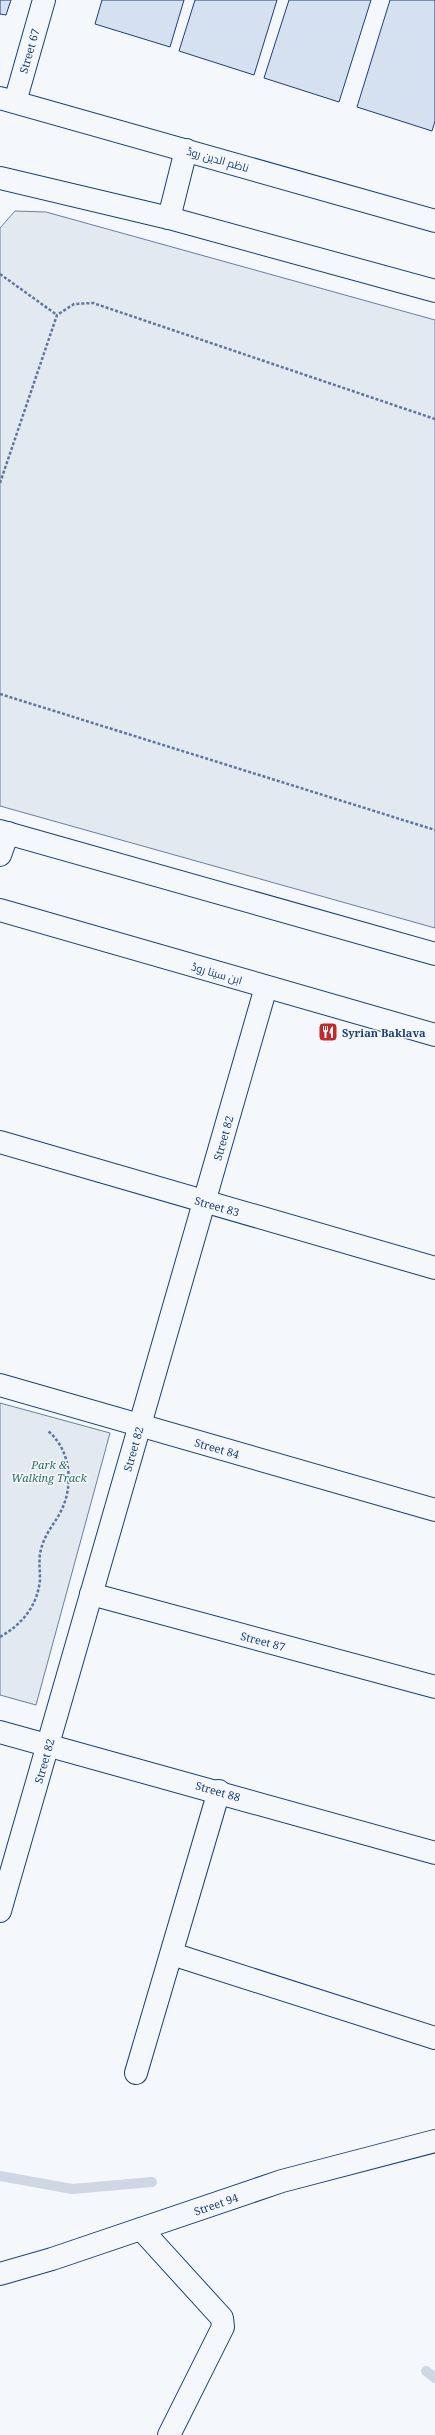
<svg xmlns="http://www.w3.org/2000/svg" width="435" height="2435" font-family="'Noto Serif',Cairo,serif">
  <rect width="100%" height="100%" fill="#f4f7fb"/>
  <g fill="#e3e9f0" stroke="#687fa3">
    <path d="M15,211L46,212L435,320V928L0,806V228Z"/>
    <path d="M0,1403L110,1433L36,1705L0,1695Z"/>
  </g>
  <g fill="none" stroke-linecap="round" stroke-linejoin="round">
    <g stroke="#cfd7e4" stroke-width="10">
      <path d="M0,2176L72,2189L152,2182"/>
      <path d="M426,2371L435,2378"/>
    </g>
  </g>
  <g fill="#d5e0f0" stroke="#1d3f73">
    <path d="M0,0H11L6,15L0,14Z"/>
    <path d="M102,0H184L170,47L95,24Z"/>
    <path d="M195,0H277L254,75L179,51Z"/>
    <path d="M289,0H371L339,102L264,78Z"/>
    <path d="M390,0H435V121L432,131L357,107Z"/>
  </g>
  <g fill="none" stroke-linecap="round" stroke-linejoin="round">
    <g stroke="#1d3f73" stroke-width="24">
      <g id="minor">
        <path d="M15,102L44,0"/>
        <path d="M0,1142L435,1268"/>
        <path d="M0,1385L435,1510"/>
        <path d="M91,1594L435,1687"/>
        <path d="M0,1732L435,1853"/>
        <path d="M0,1911L266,987"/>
        <path d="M172,1954L435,2038"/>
        <path d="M136,2073L219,1791"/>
        <path d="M141,2229L222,2318L223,2327L169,2435"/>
        <path d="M0,2274L52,2259L282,2181L435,2141"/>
      </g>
    </g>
    <g stroke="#1d3f73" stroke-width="24">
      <g id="secondary">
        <path d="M0,831L435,954"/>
        <path d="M0,855L8,833"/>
        <path d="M0,910L435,1035"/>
      </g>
    </g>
    <g stroke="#1d3f73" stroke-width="24">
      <g id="primary">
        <path d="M0,98L435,221"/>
        <path d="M0,178L169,218L435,291"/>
        <path d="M169,218L186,150"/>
      </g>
    </g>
    <g stroke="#5e769c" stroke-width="2.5" stroke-dasharray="3 2" stroke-linecap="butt">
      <path d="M0,274L57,315"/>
      <path d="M0,483L57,315L74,304L93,303L435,419"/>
      <path d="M0,694L435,830"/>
      <path d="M0,1637C22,1624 37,1607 40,1580C40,1568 38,1557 42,1546C46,1532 56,1522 62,1509C74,1483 70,1449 48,1431"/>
    </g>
    <use href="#minor" stroke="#f4f7fb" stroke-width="22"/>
    <use href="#secondary" stroke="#f4f7fb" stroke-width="22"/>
    <use href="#primary" stroke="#f4f7fb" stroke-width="22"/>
  </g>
  <defs>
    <g id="restaurant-square" transform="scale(1)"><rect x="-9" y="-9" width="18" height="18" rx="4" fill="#c62828" stroke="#f4f7fb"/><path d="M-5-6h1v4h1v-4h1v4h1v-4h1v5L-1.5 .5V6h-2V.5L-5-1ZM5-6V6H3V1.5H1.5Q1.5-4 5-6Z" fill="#fff"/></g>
  </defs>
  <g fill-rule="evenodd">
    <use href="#restaurant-square" x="328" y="1032"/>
  </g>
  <g text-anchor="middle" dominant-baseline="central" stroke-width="3" stroke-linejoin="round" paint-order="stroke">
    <g font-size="11" fill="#1d3f73" stroke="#f4f7fb">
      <text transform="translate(29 51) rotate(-74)">Street 67</text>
      <text transform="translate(218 159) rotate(16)">ناظم الدین روڈ</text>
      <text transform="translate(217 973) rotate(16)">ابن سینا روڈ</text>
      <text transform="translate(223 1138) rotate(-74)">Street 82</text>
      <text transform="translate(217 1206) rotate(16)">Street 83</text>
      <text transform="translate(217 1448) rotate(16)">Street 84</text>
      <text transform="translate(133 1449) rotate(-74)">Street 82</text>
      <text transform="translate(263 1641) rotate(15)">Street 87</text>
      <text transform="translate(44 1761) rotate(-74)">Street 82</text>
      <text transform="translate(218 1791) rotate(16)">Street 88</text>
      <text transform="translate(216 2204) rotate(-19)">Street 94</text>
    </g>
    <g font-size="11" font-weight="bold" fill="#1d3f73" stroke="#f4f7fb" text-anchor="start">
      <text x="342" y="1032">Syrian Baklava</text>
    </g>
    <g font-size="11" font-style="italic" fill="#2c6c60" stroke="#f4f7fb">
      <text x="49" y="1464">Park &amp;<tspan x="49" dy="13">Walking Track</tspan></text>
    </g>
  </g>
</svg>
